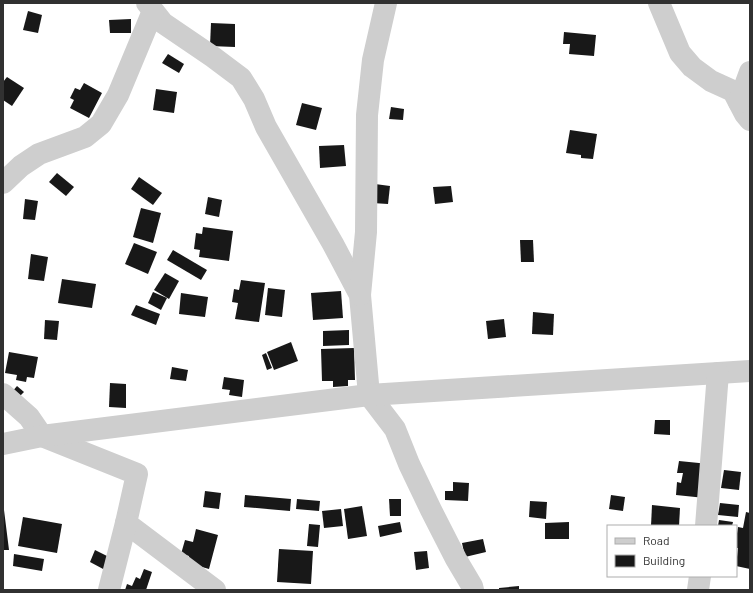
<svg xmlns="http://www.w3.org/2000/svg" width="753" height="593" font-family="Barlow,sans-serif">
  <rect width="100%" height="100%" fill="#fff"/>
  <g fill="#181818">
    <path d="M28,11L42,15L38,33L23,30Z"/>
    <path d="M131,19V33H110L109,20Z"/>
    <path d="M211,23L235,24V47L210,46Z"/>
    <path d="M564,32L596,35L594,56L569,54L570,44H563Z"/>
    <path d="M168,54L184,64L179,73L162,63Z"/>
    <path d="M7,77L24,88L12,106L3,100V82Z"/>
    <path d="M84,83L102,93L89,118L70,108L74,100L70,98L75,88L80,90Z"/>
    <path d="M156,89L177,92L174,113L153,110Z"/>
    <path d="M302,103L322,108L316,130L296,125Z"/>
    <path d="M391,107L404,109L403,120L389,119Z"/>
    <path d="M570,130L597,134L593,159L581,158V155L566,153Z"/>
    <path d="M344,145L346,166L320,168L319,146Z"/>
    <path d="M57,173L74,187L66,196L49,182Z"/>
    <path d="M139,177L162,193L153,205L131,189Z"/>
    <path d="M375,184L390,186L388,204L372,203Z"/>
    <path d="M451,186L453,202L435,204L433,187Z"/>
    <path d="M208,197L222,200L219,217L205,214Z"/>
    <path d="M25,199L38,201L35,220L23,219Z"/>
    <path d="M141,208L161,213L153,243L133,237Z"/>
    <path d="M203,227L233,231L229,261L199,257L200,250L194,249L196,233L202,234Z"/>
    <path d="M520,240H533L534,262H521Z"/>
    <path d="M134,243L157,252L148,274L125,264Z"/>
    <path d="M173,250L207,270L201,280L167,260Z"/>
    <path d="M31,254L48,257L44,281L28,279Z"/>
    <path d="M165,273L179,281L169,299L154,290Z"/>
    <path d="M62,279L96,284L92,308L58,303Z"/>
    <path d="M241,280L265,283L259,322L235,319L238,303L232,302L234,289L239,290Z"/>
    <path d="M268,288L285,290L282,317L265,315Z"/>
    <path d="M341,291L343,318L313,320L311,293Z"/>
    <path d="M153,292L167,298L161,310L148,303Z"/>
    <path d="M181,293L208,297L205,317L179,314Z"/>
    <path d="M136,305L160,314L156,325L131,315Z"/>
    <path d="M533,312L554,314L553,335L532,334Z"/>
    <path d="M504,319L506,337L488,339L486,321Z"/>
    <path d="M45,320L59,321L57,340L44,339Z"/>
    <path d="M349,330V345L323,346V331Z"/>
    <path d="M291,342L298,361L274,370L267,352Z"/>
    <path d="M354,348L355,380H348V386L333,387V381H322L321,349Z"/>
    <path d="M9,352L38,357L34,378L27,377L26,382L16,380L17,375L5,373Z"/>
    <path d="M266,353L272,368L267,370L262,355Z"/>
    <path d="M172,367L188,370L186,381L170,379Z"/>
    <path d="M224,377L244,380L242,397L229,395L230,390L222,389Z"/>
    <path d="M110,383L126,384V408L109,407Z"/>
    <path d="M17,386L24,392L18,398L12,392Z"/>
    <path d="M655,420H670V435L654,434Z"/>
    <path d="M679,461L709,464L705,498L676,495L677,482L681,483L683,473H677Z"/>
    <path d="M724,470L741,472L739,490L721,488Z"/>
    <path d="M453,482L469,483L468,501L445,500V491H453Z"/>
    <path d="M205,491L221,493L219,509L203,507Z"/>
    <path d="M245,495L291,499L290,511L244,507Z"/>
    <path d="M611,495L625,497L623,511L609,509Z"/>
    <path d="M297,499L320,501L319,511L296,509Z"/>
    <path d="M389,499H401V516H390Z"/>
    <path d="M530,501L547,502L546,519L529,517Z"/>
    <path d="M720,503L739,505L738,517L718,515Z"/>
    <path d="M652,505L680,508L679,526H651Z"/>
    <path d="M362,506L367,536L348,539L344,509Z"/>
    <path d="M341,509L343,526L324,528L322,511Z"/>
    <path d="M3,510H4L9,550H3Z"/>
    <path d="M746,512L750,513V569L736,566L738,548H736V540L738,527L743,528Z"/>
    <path d="M23,517L62,524L57,553L18,546Z"/>
    <path d="M719,520L733,522L732,526H718Z"/>
    <path d="M400,522L402,532L380,537L378,526Z"/>
    <path d="M569,522V539H545V523Z"/>
    <path d="M309,524L320,525L318,547L307,546Z"/>
    <path d="M196,529L218,535L209,569L188,563L189,556L181,554L185,540L193,542Z"/>
    <path d="M483,539L486,552L465,557L462,543Z"/>
    <path d="M279,549L313,551L311,584L277,582Z"/>
    <path d="M95,550L111,558L105,570L90,562Z"/>
    <path d="M427,551L429,568L416,570L414,552Z"/>
    <path d="M14,554L44,559L42,571L13,566Z"/>
    <path d="M144,569L152,572L146,590H125L127,584L132,586L136,577L140,579Z"/>
    <path d="M519,586V590H499V588Z"/>
  </g>
  <g fill="none" stroke-linecap="round" stroke-linejoin="round">
    <g stroke="#cecece" stroke-width="22">
      <path d="M147,3L163,23L213,57L241,78L254,99L266,127L333,244L360,295L369,395L395,429L409,464L431,510L456,559L472,586L473,590"/>
      <path d="M659,3L680,53L692,67L711,81L733,91L745,114L750,120"/>
      <path d="M739,102L750,72"/>
      <path d="M3,183L21,166L39,154L85,137L101,124L118,95L153,11"/>
      <path d="M360,295L366,232L367,115L373,60L386,3"/>
      <path d="M3,394L29,417L42,436L137,474L126,523L215,590"/>
      <path d="M3,444L42,436L369,395L750,371"/>
      <path d="M706,526L718,373"/>
      <path d="M109,590L126,523"/>
      <path d="M698,590L700,576"/>
    </g>
  </g>
  <rect width="753" height="593" fill="none" stroke="#313131" stroke-width="8"/>
  <rect x="607" y="525" width="130" height="52" fill="#ffffff" stroke="#adadad"/>
  <rect x="615" y="538" width="20" height="6" fill="#cecece" stroke="#adadad"/>
  <text x="643" y="545" font-size="12" fill="#313131">Road</text>
  <rect x="615" y="555" width="20" height="12" fill="#181818" stroke="#adadad"/>
  <text x="643" y="565" font-size="12" fill="#313131">Building</text>
</svg>
